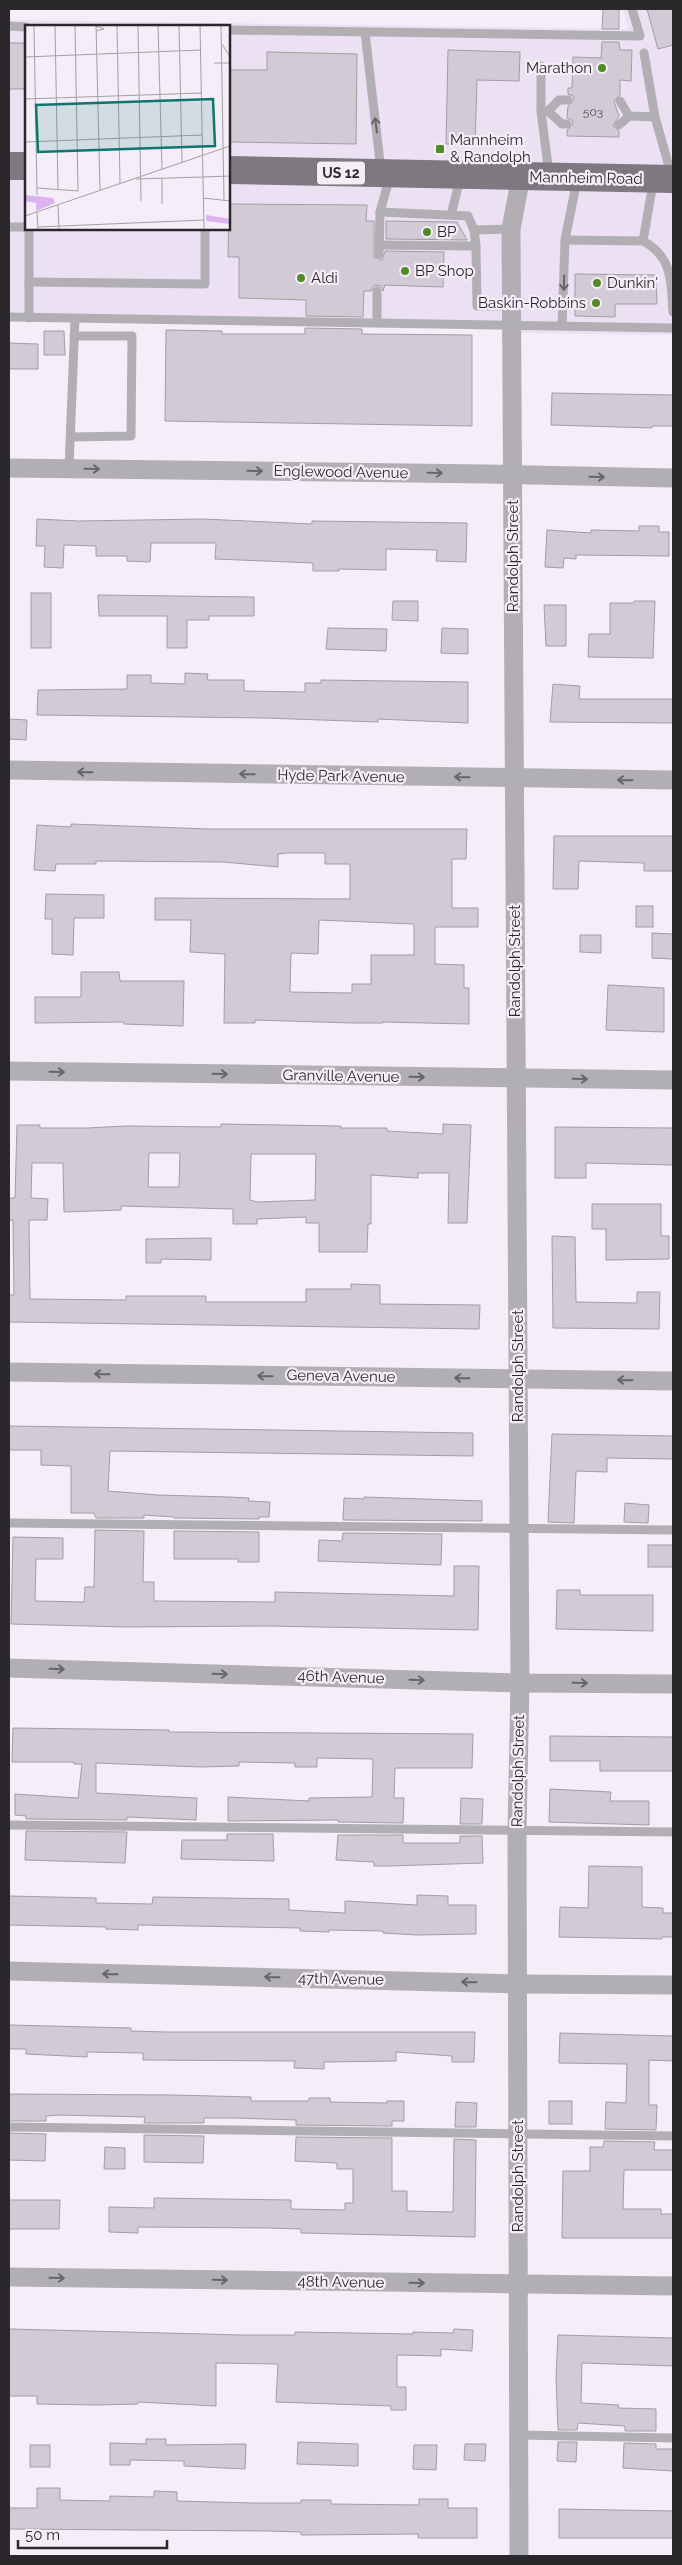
<svg xmlns="http://www.w3.org/2000/svg" width="682" height="2565" font-family="Raleway,sans-serif">
  <rect width="100%" height="100%" fill="#f5eef8"/>
  <g fill="#ece1f2">
    <path d="M623,9H673V176L229,169V26H26V165H9V20L628,29Z"/>
    <path d="M9,169L26,170V229H229V174L507,180L508,322L9,314Z"/>
    <path d="M514,180L673,184V335L515,333Z"/>
  </g>
  <g fill="#d2cbd5" stroke="#a29ca5" fill-rule="evenodd">
    <path d="M603,9H619V29H602Z"/>
    <path d="M647,9H673V45L658,49Z"/>
    <path d="M602,42H619L620,50H632L631,81L620,80V95L614,101L619,116L613,126L619,131V137L567,136V130L573,124L572,120L567,118L568,106L574,100L573,96L568,94V88H572L573,57L601,58Z"/>
    <rect x="9" y="43" width="17" height="46"/>
    <path d="M448,50L520,52L519,81L477,80L475,145L446,144Z"/>
    <path d="M267,52L357,54L356,144L229,142V70H267Z"/>
    <path d="M229,204L367,205L366,221H374V257L382,260L385,251L444,252L443,287L385,285L383,291L381,286L374,285L371,291H364L363,317L306,316V300L239,298V257H228Z"/>
    <path d="M386,221L457,222L467,240L386,239Z"/>
    <path d="M575,274L656,275L657,304H615V317L575,316Z"/>
    <path d="M305,328L362,329V334L472,335V426L165,421L166,330L222,331V334H305Z"/>
    <path d="M44,331H64L65,355H44Z"/>
    <path d="M9,343L38,344V369H9Z"/>
    <path d="M552,393L673,395V426H652V428L551,425Z"/>
    <path d="M37,519L79,521L203,519L312,524V521L467,523L466,562L436,561L437,550L386,549V570L339,569V571H313V563L215,559L216,543H151L150,562L127,561V556H96V546L64,545L63,568L44,567L45,546H36Z"/>
    <path d="M639,526H659V532H669V556L576,555V559L564,558L563,568L545,567L547,530L591,533V530L639,531Z"/>
    <rect x="31" y="593" width="20" height="55"/>
    <path d="M98,595L254,597V616H209V620H187V648H167V616H99Z"/>
    <path d="M393,601H418V621L392,620Z"/>
    <path d="M634,601H655L653,658L588,657L589,634H610V603H634Z"/>
    <path d="M544,605H566V646H546Z"/>
    <path d="M328,628L387,629L386,651L326,649Z"/>
    <path d="M442,628L468,629V654L441,653Z"/>
    <path d="M185,673L208,674L207,680H244V691L305,692V683H321V680L468,682V723L378,719V722L265,718L37,715L38,690L127,689V675H151V683L185,684Z"/>
    <path d="M553,684L580,686L579,699H673V723L550,722Z"/>
    <path d="M9,719L27,720L26,740L9,739Z"/>
    <path d="M71,824L209,829H467L466,859H452V908H478V927H435V964L464,965V988H469V1024L383,1022V1023H352L255,1020V1023H224L225,954L190,952L191,920H155V898L350,899V864H325V853H286L278,854V867L223,862L96,861V864H56L55,871L34,870L37,825L71,827ZM319,920L414,924V955H371V984H352V993L290,992L291,953L318,954Z"/>
    <path d="M554,836H673V871H644V863L579,861L578,889H553Z"/>
    <path d="M46,894L104,895V918H74L73,955L52,954V919H45Z"/>
    <rect x="636" y="906" width="17" height="21"/>
    <path d="M652,933L673,934V959L652,958Z"/>
    <path d="M580,935H601V953L580,952Z"/>
    <path d="M81,972H119L120,981H184L183,1026L124,1024V1022L35,1023V997H81Z"/>
    <path d="M608,985L664,988V1032L606,1030Z"/>
    <path d="M221,1124L341,1126V1128H387V1131L443,1134V1124L471,1125L467,1223H448L449,1173H418V1178L371,1175V1224H368L367,1252H319V1223H306V1217L257,1219V1224H233V1209L121,1206V1210L64,1212L63,1163H32L31,1198L48,1199L47,1220H29L30,1299L126,1300V1296H206V1302H306V1289H351V1284L380,1285V1304L480,1305L479,1329L9,1322V1295H14L13,1220H9V1198H15L17,1125H40V1128H88L126,1126L221,1127ZM149,1153H180L179,1187H148ZM251,1154H316L315,1200L257,1202L250,1200Z"/>
    <path d="M555,1127L673,1128V1165L586,1163V1178H555Z"/>
    <path d="M592,1204H661V1236H669V1259L606,1260V1229H592Z"/>
    <path d="M552,1236L575,1237L576,1302L637,1303V1292H660L659,1329L553,1328Z"/>
    <path d="M211,1238V1260L161,1259V1263H146V1239Z"/>
    <path d="M9,1426L473,1433V1456L110,1451L108,1491L158,1495L228,1497L249,1498L248,1501L270,1502L269,1517H259V1519L174,1518V1517L144,1515V1518H96L94,1513H71V1466L41,1465V1450H9Z"/>
    <path d="M552,1434L673,1436V1459L607,1458V1472L576,1471L574,1523L548,1522Z"/>
    <path d="M364,1497L482,1501V1521L343,1520L344,1498L364,1499Z"/>
    <path d="M625,1503L649,1505L648,1523L624,1522Z"/>
    <path d="M95,1530L144,1531L143,1582H154V1601L275,1602V1592L454,1596V1566H479L478,1630L269,1626L126,1627L11,1624L13,1537L63,1538V1559H36L35,1601L84,1602L85,1587H94Z"/>
    <path d="M174,1531L259,1532V1562H238V1559H174Z"/>
    <path d="M343,1533L442,1534L441,1565L318,1561L319,1540L342,1541Z"/>
    <rect x="648" y="1545" width="25" height="22"/>
    <path d="M557,1590H580V1595H653V1631L556,1629Z"/>
    <path d="M13,1728L169,1730V1732L473,1734L472,1768H395L394,1798H404L403,1823L338,1822V1820L228,1821V1797L309,1801V1798L372,1797L373,1759L317,1758V1767H295V1763L239,1762V1766L200,1767L96,1763V1793L197,1798L196,1820L127,1817V1820L26,1819V1816L15,1815V1794L78,1798L82,1764H74V1762H12Z"/>
    <path d="M550,1736L673,1737V1771H600V1761H550Z"/>
    <path d="M550,1789L611,1792L610,1801H649V1825L549,1822Z"/>
    <path d="M461,1798L483,1799L482,1824H460Z"/>
    <path d="M26,1831L127,1832L125,1863L25,1860Z"/>
    <path d="M227,1834H273L274,1861L181,1859L182,1840H227Z"/>
    <path d="M338,1835H403V1843H460V1836H482L483,1863L390,1866H374V1862L336,1860Z"/>
    <path d="M589,1866L642,1867V1907L663,1908V1913H673V1937H662V1939L559,1937L560,1907L588,1908Z"/>
    <path d="M417,1895L448,1896V1905H476V1934L417,1935L383,1933V1931L329,1930V1932L300,1931V1928L138,1925V1930L106,1929V1927L9,1925V1896L96,1898V1903L152,1904L153,1897L289,1899V1910L345,1913V1901L417,1905Z"/>
    <path d="M9,2025L131,2028V2031L166,2032H475L474,2062H452V2056L396,2052V2061L324,2062V2069L294,2068L295,2061L143,2060V2053L87,2052V2057L26,2054V2049H9Z"/>
    <path d="M560,2033L673,2036V2061L649,2060V2105H657L656,2130L605,2129L606,2102L626,2103L627,2064L559,2063Z"/>
    <path d="M9,2094L173,2095L251,2097V2101H309V2098H330V2102L387,2103V2101H404V2121H392V2126L296,2125V2120L235,2118H204V2123H144L145,2117L59,2115L46,2116V2121H9Z"/>
    <rect x="549" y="2101" width="23" height="23"/>
    <path d="M456,2102L477,2103L476,2127H455Z"/>
    <path d="M9,2133L46,2134L45,2161L9,2160Z"/>
    <path d="M144,2135L204,2136L203,2163L144,2162Z"/>
    <path d="M296,2137L392,2138V2191H407V2211L453,2212L454,2139L476,2140L475,2237L301,2233V2229L268,2228L138,2227V2233L109,2232V2207L154,2208V2198L291,2200V2209L345,2210V2203H353V2169H337V2163L295,2161Z"/>
    <path d="M604,2141L655,2142L654,2150H673V2170H624L623,2209H661V2214H673V2238H562L563,2171H590V2147H603Z"/>
    <path d="M105,2147L125,2148V2169H104Z"/>
    <path d="M9,2200H60L59,2229H9Z"/>
    <path d="M9,2329L243,2335H295V2332L413,2334V2332L453,2333L454,2329L473,2330L472,2351L441,2349V2356L397,2355V2387H406V2410H391V2406L276,2402L278,2364L216,2363V2406L138,2402V2404L97,2405L37,2404V2396H9Z"/>
    <path d="M558,2335L673,2338V2366L582,2363L581,2403L619,2405L618,2408L656,2409V2431H625V2426L578,2423L577,2430H558L556,2377Z"/>
    <path d="M146,2439H166V2445L246,2444L245,2469L184,2466V2461L130,2460V2465H110V2443L146,2444Z"/>
    <path d="M298,2442L358,2444V2466L297,2464Z"/>
    <path d="M558,2442H577L576,2462L557,2461Z"/>
    <path d="M624,2443L656,2444V2449H673V2471L623,2468Z"/>
    <path d="M465,2444H486L485,2461L464,2460Z"/>
    <rect x="30" y="2445" width="20" height="22"/>
    <path d="M414,2445H437L436,2470L413,2469Z"/>
    <path d="M37,2488H60V2500L110,2501V2496L154,2497V2491L177,2492V2501L253,2503H301V2500H331V2504L419,2505V2499H448V2508H477V2538H418V2534L301,2535V2532L268,2531L9,2529V2508H37Z"/>
    <path d="M559,2509L673,2511V2538H559Z"/>
  </g>
  <g fill="none" stroke-linecap="round" stroke-linejoin="round">
    <g stroke="#b2afb4" stroke-width="9">
      <path d="M9,26L26,27"/>
      <path d="M229,30L640,36L632,9"/>
      <path d="M365,32L381,171"/>
      <path d="M644,53L655,117L672,177"/>
      <path d="M541,66V111L549,174"/>
      <path d="M620,101L629,116"/>
      <path d="M541,111H548L562,124H567"/>
      <path d="M548,111L559,100H568"/>
      <path d="M619,125L629,116L655,117"/>
      <path d="M380,212L468,216L474,230L476,246"/>
      <path d="M451,215L460,179"/>
      <path d="M9,227H26"/>
      <path d="M474,230L511,229"/>
      <path d="M565,240L643,241C673,257 671,282 673,312"/>
      <path d="M643,241L653,183"/>
      <path d="M379,245L476,246L477,306H511"/>
      <path d="M379,254L380,212L390,176"/>
      <path d="M29,282L205,284V229"/>
      <path d="M377,291V323"/>
      <path d="M9,317L673,328"/>
      <path d="M29,318V229"/>
      <path d="M562,326L565,240L577,180"/>
      <path d="M71,437L131,436L132,336H74"/>
      <path d="M69,468L75,319"/>
      <path d="M9,1523L673,1530"/>
      <path d="M9,1825L673,1832"/>
      <path d="M9,2127L673,2136"/>
      <path d="M519,2435L673,2438"/>
    </g>
    <g stroke="#b2afb4" stroke-width="19">
      <path d="M9,468L485,474L673,478"/>
      <path d="M9,770L673,780"/>
      <path d="M9,1071L673,1080"/>
      <path d="M9,1372L673,1381"/>
      <path d="M9,1668L520,1683L673,1684"/>
      <path d="M9,1971L518,1984L673,1985"/>
      <path d="M9,2277L673,2286"/>
      <path d="M519,2556L517,1831L520,1683L511,229L521,176"/>
    </g>
    <g stroke="#7e7880" stroke-width="28">
      <path d="M9,166H26"/>
      <path d="M229,170L673,179"/>
    </g>
  </g>
  <defs><path id="oneway-shaft" d="M-6 0H5M1.5-3L5.5 0L1.5 3" fill="none" stroke-width="1.6" stroke-linecap="round" stroke-linejoin="round" transform="scale(1.25)"/></defs>
  <g stroke="#686569">
    <use href="#oneway-shaft" transform="translate(376 125) rotate(-97)"/>
    <use href="#oneway-shaft" transform="translate(564 283) rotate(92)"/>
    <use href="#oneway-shaft" transform="translate(92 469) rotate(1)"/>
    <use href="#oneway-shaft" transform="translate(255 471) rotate(1)"/>
    <use href="#oneway-shaft" transform="translate(435 473) rotate(1)"/>
    <use href="#oneway-shaft" transform="translate(597 477) rotate(1)"/>
    <use href="#oneway-shaft" transform="translate(85 772) rotate(-179)"/>
    <use href="#oneway-shaft" transform="translate(247 774) rotate(-179)"/>
    <use href="#oneway-shaft" transform="translate(462 777) rotate(-179)"/>
    <use href="#oneway-shaft" transform="translate(625 780) rotate(-179)"/>
    <use href="#oneway-shaft" transform="translate(57 1072) rotate(1)"/>
    <use href="#oneway-shaft" transform="translate(220 1074) rotate(1)"/>
    <use href="#oneway-shaft" transform="translate(417 1077) rotate(1)"/>
    <use href="#oneway-shaft" transform="translate(580 1079) rotate(1)"/>
    <use href="#oneway-shaft" transform="translate(102 1374) rotate(-179)"/>
    <use href="#oneway-shaft" transform="translate(265 1376) rotate(-179)"/>
    <use href="#oneway-shaft" transform="translate(462 1378) rotate(-179)"/>
    <use href="#oneway-shaft" transform="translate(625 1380) rotate(-179)"/>
    <use href="#oneway-shaft" transform="translate(57 1669) rotate(2)"/>
    <use href="#oneway-shaft" transform="translate(220 1674) rotate(2)"/>
    <use href="#oneway-shaft" transform="translate(417 1680) rotate(2)"/>
    <use href="#oneway-shaft" transform="translate(580 1683) rotate(1)"/>
    <use href="#oneway-shaft" transform="translate(110 1974) rotate(-179)"/>
    <use href="#oneway-shaft" transform="translate(272 1977) rotate(-179)"/>
    <use href="#oneway-shaft" transform="translate(469 1982) rotate(-179)"/>
    <use href="#oneway-shaft" transform="translate(57 2278) rotate(1)"/>
    <use href="#oneway-shaft" transform="translate(220 2280) rotate(1)"/>
    <use href="#oneway-shaft" transform="translate(417 2283) rotate(1)"/>
  </g>
  <g fill="#528a26" stroke="#f5eef8" stroke-width="2">
    <circle cx="602" cy="68" r="5"/>
    <rect x="435" y="144" width="10" height="10" rx="2.5"/>
    <circle cx="427" cy="232" r="5"/>
    <circle cx="405" cy="271" r="5"/>
    <circle cx="301" cy="278" r="5"/>
    <circle cx="597" cy="283" r="5"/>
    <circle cx="596" cy="303" r="5"/>
  </g>
  <g text-anchor="middle" dominant-baseline="central" stroke-width="4.5" stroke-linejoin="round" paint-order="stroke">
    <g font-size="12" fill="#555156">
      <text x="593" y="112">503</text>
    </g>
    <rect fill="#f5eef8" stroke="#686369" stroke-width="1" x="317" y="161.5" width="48" height="23" rx="4"/>
    <g font-size="14" font-weight="bold" fill="#2b282c">
      <text x="341" y="173">US 12</text>
    </g>
    <g font-size="15" fill="#2b282c" stroke="#f5eef8" text-anchor="start">
      <text x="592" y="68" text-anchor="end">Marathon</text>
      <text x="450" y="140">Mannheim<tspan x="450" dy="17">&amp; Randolph</tspan></text>
      <text x="437" y="232">BP</text>
      <text x="415" y="271">BP Shop</text>
      <text x="311" y="278">Aldi</text>
      <text x="607" y="283">Dunkin'</text>
      <text x="586" y="303" text-anchor="end">Baskin-Robbins</text>
    </g>
    <g font-size="15" fill="#2b282c" stroke="#f5eef8">
      <text transform="translate(586 178) rotate(1)">Mannheim Road</text>
      <text transform="translate(341 472) rotate(1)">Englewood Avenue</text>
      <text transform="translate(513 556) rotate(-90)">Randolph Street</text>
      <text transform="translate(341 776) rotate(1)">Hyde Park Avenue</text>
      <text transform="translate(515 961) rotate(-90)">Randolph Street</text>
      <text transform="translate(341 1076) rotate(1)">Granville Avenue</text>
      <text transform="translate(518 1366) rotate(-90)">Randolph Street</text>
      <text transform="translate(341 1376) rotate(1)">Geneva Avenue</text>
      <text transform="translate(341 1677) rotate(2)">46th Avenue</text>
      <text transform="translate(518 1771) rotate(-89)">Randolph Street</text>
      <text transform="translate(341 1979) rotate(1)">47th Avenue</text>
      <text transform="translate(518 2176) rotate(-90)">Randolph Street</text>
      <text transform="translate(341 2282) rotate(1)">48th Avenue</text>
    </g>
  </g>
  <g transform="translate(25 25)">
    <rect width="205" height="205" fill="#f5eef8"/>
    <path d="M0,170L28,173L30,178L11,186V178L0,176ZM181,190L200,193L205,194V199L181,196Z" fill="#dbb3ee"/>
    <path fill="none" stroke="#a49fa6" stroke-width="1" d="M9,0L12,170M30,0L33,165M71,0L75,165M92,0L95,158M113,0L116,176M133,0L137,144M154,0L157,137M175,0L179,205M196,0L199,175M71,1L79,4L71,6M197,19L205,32M0,32L176,25M189,38H205M0,74L177,68M0,117L177,110M178,152L205,151M137,153V179M111,154L178,152M12,163L53,166L50,0M178,173L205,176M33,180L34,205M12,187L13,205M0,191L205,121M13,202L179,195"/>
    <path fill="#0f766e" fill-opacity="0.15" stroke="#0f766e" stroke-width="2.5" d="M188,74L190,121L13,127L11,80Z"/>
    <rect width="205" height="205" fill="none" stroke="#2b282c" stroke-width="2.5"/>
  </g>
  <rect width="682" height="2565" fill="none" stroke="#2b282c" stroke-width="20"/>
  <path d="M18 2540v8h149v-8" fill="none" stroke="#2b282c" stroke-width="2.5"/>
  <text x="25" y="2540" font-size="15" fill="#2b282c" stroke="#f5eef8" stroke-width="4" paint-order="stroke">50 m</text>
</svg>
